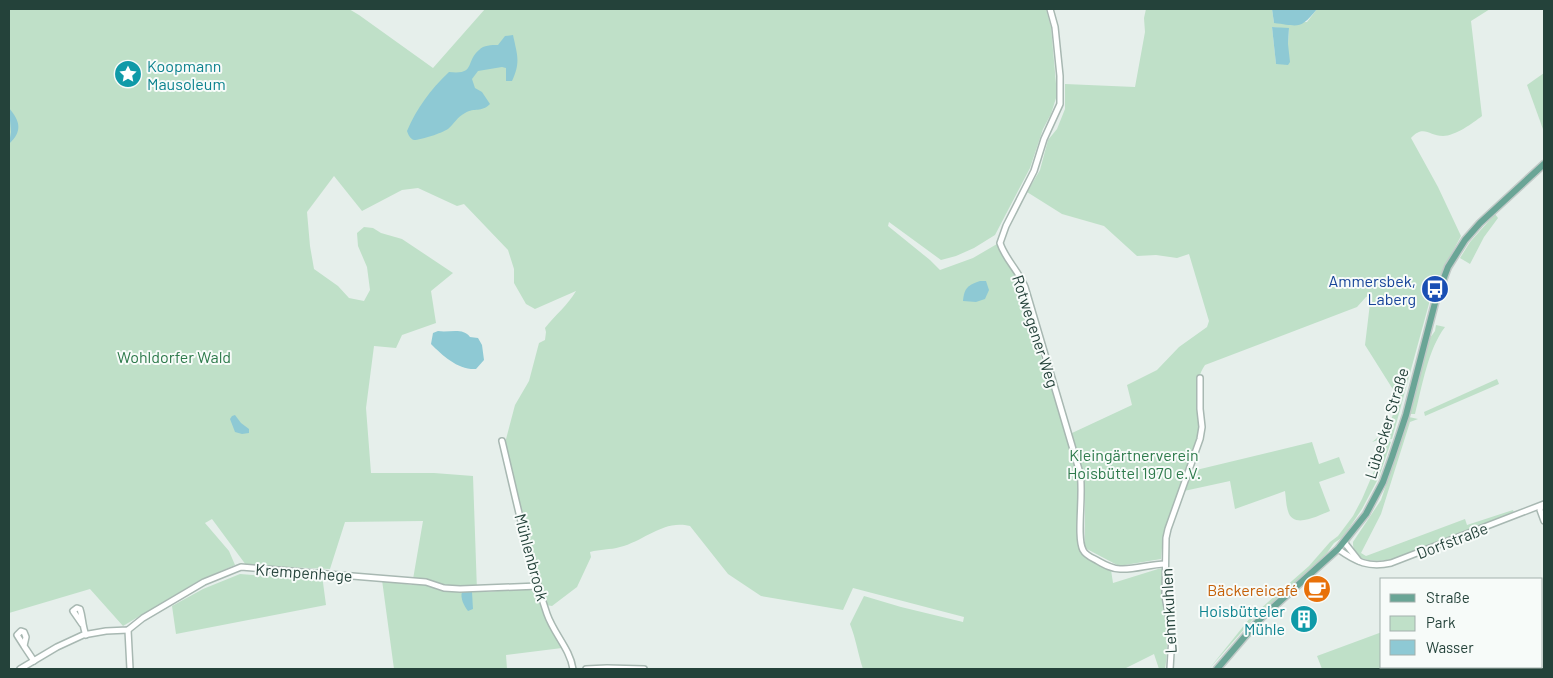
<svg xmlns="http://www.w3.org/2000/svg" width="1553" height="678" font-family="Barlow,sans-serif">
  <rect width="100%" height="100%" fill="#e6efeb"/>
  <g fill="#bfe0c8" fill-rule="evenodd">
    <path d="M9,9H349L359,15L433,68L485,9H1046L1051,27L1057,95L1051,114L1043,129L1030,168L995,235L974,248L956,256L941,260L889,222L888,226L930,260L940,270L973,258L997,244L1013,270L1071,450L1080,488L1079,545L1085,556L1111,570L1113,583L1158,569H1162C1161,604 1171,635 1165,669H1159L1154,654L1124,669H863C858,654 856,639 850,624L864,596L901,607L963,622L964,617L853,588L843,610L761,596L728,574L690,526C664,519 644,541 620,547C610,550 600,549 590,552L591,557L577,587L552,606L546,605L541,600L505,443L515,405L529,381L539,343L545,340L546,332L545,328C555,315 568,305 576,291L535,309L526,304L514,283V269L508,250L464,204L457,206L418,188L402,190L362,211L334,176L307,212L310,246L314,269L338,286L349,298L364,301L370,290L367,267L358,246L357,233L364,227L373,228L381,233L402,239L453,273L431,291L436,323L402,335L396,348L374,346L366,408L371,473H434L473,476L477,591L488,592L526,588L539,594L550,628L562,648L506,655L507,669H394L382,580L412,585L423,521L345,522L330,569L246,565L212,519L205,523L229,551L235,565L200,580L123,626L90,589L9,613Z"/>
    <path d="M1146,9H1272L1274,23L1307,22L1317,9H1490L1471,21L1482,116C1473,123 1455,136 1443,136C1429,136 1424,124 1411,138L1438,187L1461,236L1433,289L1392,439L1385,438L1372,442L1387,430L1399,399L1365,345L1371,295L1366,297L1357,307L1205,365C1190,386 1202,415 1200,439L1163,536L1161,559L1119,566L1085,548V486L1072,433L1132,405L1127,385L1157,370L1179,347L1207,327L1209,321L1189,254L1177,258L1156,255L1137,256L1104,226L1062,214L1027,192L1040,170L1048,140L1057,129L1065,109V84L1135,87L1145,32L1144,18ZM1272,27L1289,29L1288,44L1276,64Z"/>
    <path d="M1544,73V132L1527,85Z"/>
    <path d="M1495,214L1498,218L1484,237L1470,264L1460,258L1470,242Z"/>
    <path d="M1436,325L1445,327C1428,349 1422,387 1415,414H1409L1430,338L1435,331Z"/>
    <path d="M1497,379L1499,384L1425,416L1424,412Z"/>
    <path d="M1409,417L1418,419L1410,422L1381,514L1361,553L1366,556L1465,519L1467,525L1513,510L1514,513L1401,557C1386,561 1352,567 1353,542L1381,500Z"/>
    <path d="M1387,441L1391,442L1379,477L1362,509L1343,537L1334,543L1327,553L1307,573L1254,618L1209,669L1250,618L1309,566L1330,542L1338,536L1353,516L1362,499Z"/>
    <path d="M1312,442L1319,464L1339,457L1345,473L1319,482L1330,511C1319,515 1293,530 1288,511C1286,505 1286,498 1285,491L1235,509L1230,481L1184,491L1192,471Z"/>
    <path d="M240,574L281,577L322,575L326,605L176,634L172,606L203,589Z"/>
    <path d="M1382,632V667H1430L1431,669H1322L1317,656Z"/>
  </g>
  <g fill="#8ec9d4">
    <path d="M1272,9H1317C1300,30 1299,26 1274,23Z"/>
    <path d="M1272,27L1289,28L1288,44L1290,62L1288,65L1276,64Z"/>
    <path d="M513,35C517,54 521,62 512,81H506V68L502,67L478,71L472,79L475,88L482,92L490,104C481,113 475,107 465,113C457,117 454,124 448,129C442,133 421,140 414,140C410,139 408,134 407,131C417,108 430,90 449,72C476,75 465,62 479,50C484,45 491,45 498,45L505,36Z"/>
    <path d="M9,108C20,121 23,131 9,144L11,132Z"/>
    <path d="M980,281H986L989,290L985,299L976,302L963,301C964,288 968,285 980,281Z"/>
    <path d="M438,331C449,333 463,327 470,337L478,338L482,345L484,360L476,369C458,370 443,356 431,344L433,333Z"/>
    <path d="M235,415L241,423L249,429V433L242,434L235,432L230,419L232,416Z"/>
    <path d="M462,592H472L473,609L468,611C464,606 460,598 462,592Z"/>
  </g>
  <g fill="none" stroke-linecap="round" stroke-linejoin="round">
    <g stroke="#a8b8b2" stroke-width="8">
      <g id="minor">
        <path d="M1050,9L1055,27L1060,76V104L1044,139L1034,171L1006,226L1000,243C1005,259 1019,271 1025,287L1080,473C1084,492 1076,537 1083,550C1086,556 1093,558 1098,561C1105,565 1112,569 1120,569C1135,570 1150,564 1165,564"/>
        <path d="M502,441C516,499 528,558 547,614C554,634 570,649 573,669"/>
        <path d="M1541,506L1540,510L1544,521"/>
        <path d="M1344,542L1359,561"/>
        <path d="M1338,549C1356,562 1369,568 1391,563L1544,504"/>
        <path d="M82,624L73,611L77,608L80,609C83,618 82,625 86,635"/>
        <path d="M128,630L130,669"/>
        <path d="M24,646L17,635L21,631L24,632L26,637L24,646L34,661"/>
        <path d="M20,669L57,647L83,635L106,631L128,630L143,618L182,595L204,582L241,567L426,582L444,588L460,589L538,586"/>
        <path d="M586,669L607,668L644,669"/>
        <path d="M1170,669L1172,636L1165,596L1166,538L1168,529L1200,439L1202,427L1200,409V378"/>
      </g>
    </g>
    <g stroke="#c2cac8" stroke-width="9">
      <path id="major" d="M1217,669L1259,620L1338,549L1366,514L1383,482L1392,457L1406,415L1436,299L1448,267L1465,240L1480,223L1544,164"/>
    </g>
    <use href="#minor" stroke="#fff" stroke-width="5"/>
    <use href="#major" stroke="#6aa596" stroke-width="6"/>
  </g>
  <defs>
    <g id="sight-disc" transform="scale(1.4375)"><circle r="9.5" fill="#0f9aa8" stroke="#f7fbf9"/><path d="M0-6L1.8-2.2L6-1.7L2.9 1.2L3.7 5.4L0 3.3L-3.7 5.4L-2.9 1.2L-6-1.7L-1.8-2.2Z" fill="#fff"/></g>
    <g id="bus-disc" transform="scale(1.4375)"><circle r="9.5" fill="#1a4fb4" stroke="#f7fbf9"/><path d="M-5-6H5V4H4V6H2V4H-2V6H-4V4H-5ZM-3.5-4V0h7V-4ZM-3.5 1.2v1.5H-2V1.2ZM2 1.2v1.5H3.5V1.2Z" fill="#fff"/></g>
    <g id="cafe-disc" transform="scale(1.4375)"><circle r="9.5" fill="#e8710a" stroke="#f7fbf9"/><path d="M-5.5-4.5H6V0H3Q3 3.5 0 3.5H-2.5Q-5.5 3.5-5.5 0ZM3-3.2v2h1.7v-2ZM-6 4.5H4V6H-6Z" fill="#fff"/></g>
    <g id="building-disc" transform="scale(1.4375)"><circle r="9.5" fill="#0f9aa8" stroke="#f7fbf9"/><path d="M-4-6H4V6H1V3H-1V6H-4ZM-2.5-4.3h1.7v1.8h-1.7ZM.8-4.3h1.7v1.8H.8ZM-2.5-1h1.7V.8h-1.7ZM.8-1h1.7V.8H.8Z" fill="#fff"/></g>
  </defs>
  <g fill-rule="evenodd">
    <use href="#sight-disc" x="128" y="74"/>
    <use href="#bus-disc" x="1435" y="289"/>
    <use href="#cafe-disc" x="1317" y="589"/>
    <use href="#building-disc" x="1304" y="619"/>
  </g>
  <g text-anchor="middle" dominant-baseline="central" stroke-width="4" stroke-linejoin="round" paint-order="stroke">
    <g font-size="16" fill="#0d838f" stroke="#f7fbf9" text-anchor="start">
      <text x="147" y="65">Koopmann<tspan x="147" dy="18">Mausoleum</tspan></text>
      <text x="1285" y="610" text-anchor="end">Hoisbütteler<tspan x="1285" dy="18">Mühle</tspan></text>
    </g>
    <g font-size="16" fill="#164399" stroke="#f7fbf9" text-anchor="end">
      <text x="1416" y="280">Ammersbek,<tspan x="1416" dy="18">Laberg</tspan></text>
    </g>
    <g font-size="16" fill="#24423a" stroke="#f7fbf9">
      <text transform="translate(1036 331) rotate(72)">Rotwegener Weg</text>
      <text transform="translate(1386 423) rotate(-73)">Lübecker Straße</text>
      <text transform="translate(1452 540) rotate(-21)">Dorfstraße</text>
      <text transform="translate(532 557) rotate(75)">Mühlenbrook</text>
      <text transform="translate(304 572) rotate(4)">Krempenhege</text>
      <text transform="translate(1168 611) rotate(-93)">Lehmkuhlen</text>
    </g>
    <g font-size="16" fill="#2d7a4b" stroke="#f7fbf9">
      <text x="174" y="356">Wohldorfer Wald</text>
      <text x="1134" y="454">Kleingärtnerverein<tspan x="1134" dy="18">Hoisbüttel 1970 e.V.</tspan></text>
    </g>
    <g font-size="16" fill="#c56008" stroke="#f7fbf9" text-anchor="end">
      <text x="1298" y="589">Bäckereicafé</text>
    </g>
  </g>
  <rect width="1553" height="678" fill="none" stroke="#24423a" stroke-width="20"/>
  <rect x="1380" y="578" width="162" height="90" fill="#f7fbf9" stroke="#a3b1ad"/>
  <rect x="1390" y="594" width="25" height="8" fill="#6aa596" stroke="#a3b1ad"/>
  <text x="1426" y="603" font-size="15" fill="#24423a">Straße</text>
  <rect x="1390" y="616" width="25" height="15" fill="#bfe0c8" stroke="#a3b1ad"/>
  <text x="1426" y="628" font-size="15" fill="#24423a">Park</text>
  <rect x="1390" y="640" width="25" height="15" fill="#8ec9d4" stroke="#a3b1ad"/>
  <text x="1426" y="653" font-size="15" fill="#24423a">Wasser</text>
</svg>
